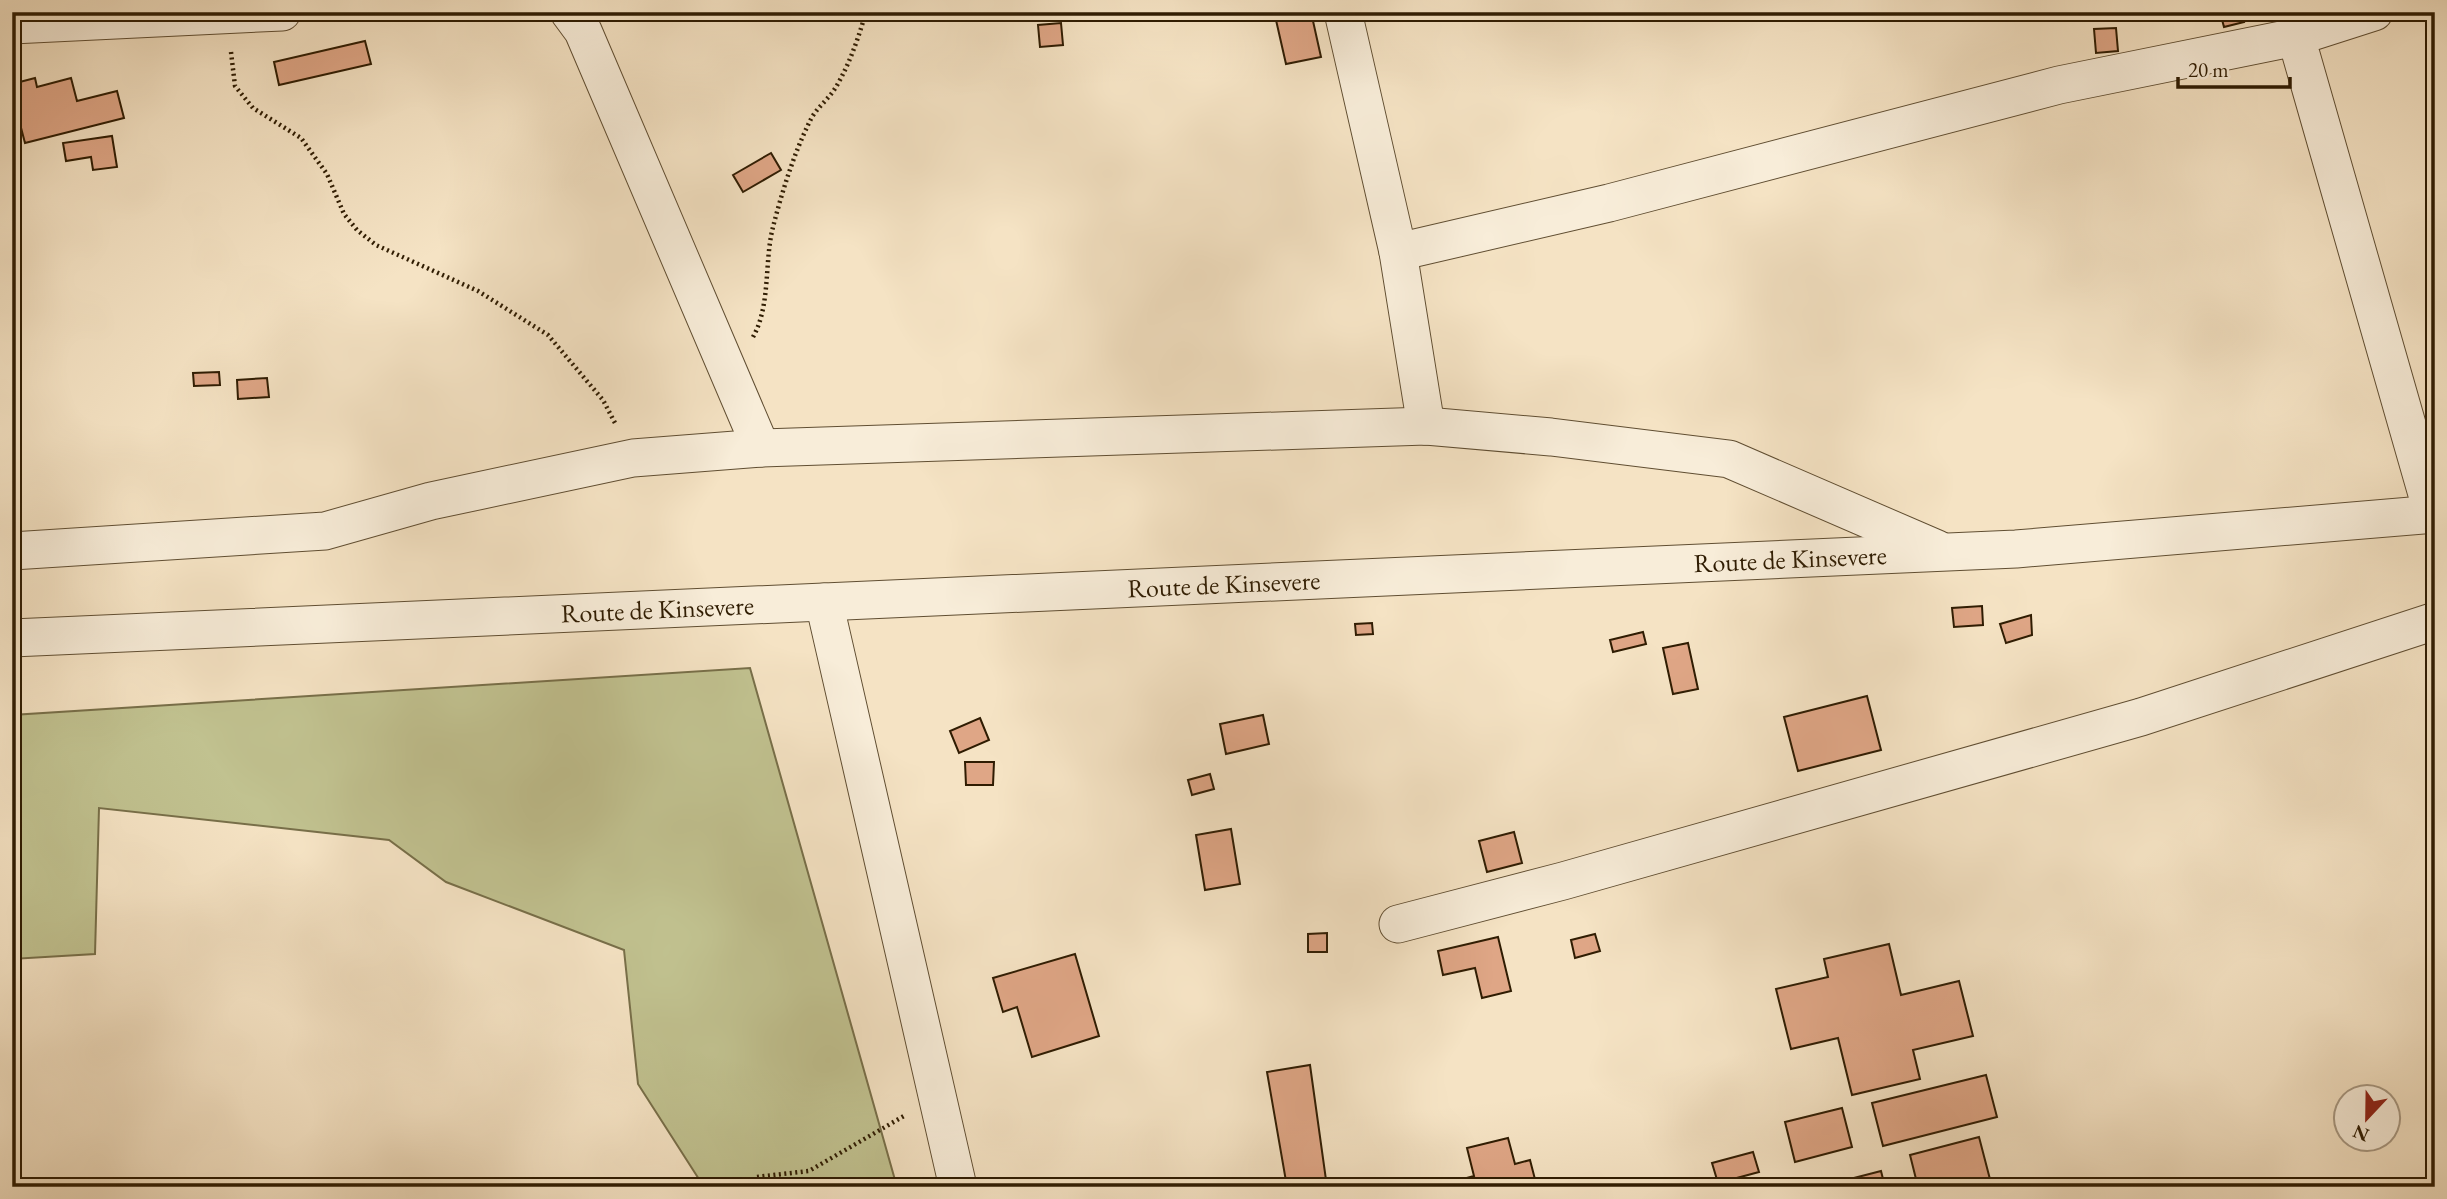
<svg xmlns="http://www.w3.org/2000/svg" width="2447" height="1199" font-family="'EB Garamond',serif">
  <rect width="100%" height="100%" fill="#f5e3c4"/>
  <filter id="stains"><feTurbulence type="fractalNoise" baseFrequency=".00286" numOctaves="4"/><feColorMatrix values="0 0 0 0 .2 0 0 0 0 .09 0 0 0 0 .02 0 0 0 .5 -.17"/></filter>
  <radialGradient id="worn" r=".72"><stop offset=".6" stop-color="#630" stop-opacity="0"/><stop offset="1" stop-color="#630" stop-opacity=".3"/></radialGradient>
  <path fill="#c1c290" stroke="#786f49" stroke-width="2" d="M750,668L897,1187H704L638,1084L624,950L446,882L389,840L99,808L95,954L12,959V715Z"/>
  <g fill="#dfa686" stroke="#2f1c02" stroke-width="2">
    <path d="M1311,12L1321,57L1286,64L1276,20Z"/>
    <path d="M2220,12H2241L2244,22L2224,27Z"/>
    <path d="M1061,23L1063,45L1040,47L1038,25Z"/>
    <path d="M2116,28L2118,51L2096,53L2094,29Z"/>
    <path d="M365,41L371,64L279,85L274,62Z"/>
    <path d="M35,78L37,87L71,78L77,101L117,91L124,118L25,143L20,124L12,126V114L17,113L12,84Z"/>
    <path d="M112,136L117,167L93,170L91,157L66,161L63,143Z"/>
    <path d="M771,153L781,170L743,192L733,175Z"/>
    <path d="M219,372L220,385L194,386L193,373Z"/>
    <path d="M267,378L269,397L238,399L237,380Z"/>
    <path d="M1982,606L1983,625L1954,627L1952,608Z"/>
    <path d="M2031,615L2032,635L2006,643L2000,624Z"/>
    <path d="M1372,623L1373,634L1356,635L1355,624Z"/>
    <path d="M1643,632L1646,644L1613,652L1610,640Z"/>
    <path d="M1688,643L1698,689L1673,694L1663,648Z"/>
    <path d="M1867,696L1881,750L1798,771L1784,717Z"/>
    <path d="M1263,715L1269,744L1226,754L1220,724Z"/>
    <path d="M980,718L989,740L959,753L950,731Z"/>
    <path d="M965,762H994L993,785H966Z"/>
    <path d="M1210,774L1214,789L1192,795L1188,780Z"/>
    <path d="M1231,829L1240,884L1205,890L1196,835Z"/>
    <path d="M1514,832L1522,863L1487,872L1479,841Z"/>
    <path d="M1327,933V952H1308V934Z"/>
    <path d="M1595,934L1600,951L1575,958L1571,940Z"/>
    <path d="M1498,937L1511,991L1482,998L1475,968L1443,975L1438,951Z"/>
    <path d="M1889,944L1901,995L1959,981L1973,1036L1913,1050L1920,1079L1852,1095L1838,1038L1791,1049L1776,989L1828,977L1824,959Z"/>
    <path d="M1075,954L1099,1036L1032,1057L1017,1007L1003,1012L993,978Z"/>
    <path d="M1310,1065L1327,1187H1287L1267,1072Z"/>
    <path d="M1986,1075L1997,1117L1883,1146L1872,1103Z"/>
    <path d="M1842,1108L1852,1147L1795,1162L1785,1122Z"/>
    <path d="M1979,1137L1992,1187H1918L1910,1155Z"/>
    <path d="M1508,1138L1515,1164L1530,1160L1537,1187H1465L1463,1179L1474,1176L1467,1148Z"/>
    <path d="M1753,1152L1759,1172L1718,1183L1712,1163Z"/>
    <path d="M1881,1171L1885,1187H1819Z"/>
  </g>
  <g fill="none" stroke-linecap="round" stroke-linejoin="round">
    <g stroke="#604e32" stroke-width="39">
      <g id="street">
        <path d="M569,12L583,31L761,448"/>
        <path d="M1343,12L1398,252L1426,426"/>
        <path d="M2374,12L2296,37L2433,515"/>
        <path d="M12,25L282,12"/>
        <path d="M1398,252L1609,203L2059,85L2296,37"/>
        <path d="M12,551L325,531L431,501L633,458L761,448L1426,426L1551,437L1729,459L1937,549"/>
        <path d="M824,602L958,1187"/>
        <path id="s1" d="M12,638L2016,549L2435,514"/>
        <path d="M1398,924L1563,881L2141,717L2435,621"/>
      </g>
    </g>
    <g stroke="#2f1c02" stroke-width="4.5" stroke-dasharray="2 3.5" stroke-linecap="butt">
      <path d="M231,52L235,86L253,108L301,138L327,174L344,214L357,230L376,245L478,291L548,335L603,400L615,423"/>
      <path d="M753,337C771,305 764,262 773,227C782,192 794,153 810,121C816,108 829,99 836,87C850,63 858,39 866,12"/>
      <path d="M756,1187V1177L809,1171L904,1116"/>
    </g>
    <use href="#street" stroke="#f8edd9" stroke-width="37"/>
  </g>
  <g text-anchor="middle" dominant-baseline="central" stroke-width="6" stroke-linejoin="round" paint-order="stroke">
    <g font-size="26" fill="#2f1c02" stroke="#f8edd9">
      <text stroke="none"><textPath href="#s1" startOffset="1780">Route de Kinsevere</textPath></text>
      <text stroke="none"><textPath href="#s1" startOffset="1213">Route de Kinsevere</textPath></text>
      <text stroke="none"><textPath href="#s1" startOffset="646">Route de Kinsevere</textPath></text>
    </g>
  </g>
  <rect width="2447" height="1199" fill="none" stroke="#f5e3c4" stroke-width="42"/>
  <rect x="14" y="14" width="2419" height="1171" fill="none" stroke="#2f1c02" stroke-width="3.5"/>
  <rect x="21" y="21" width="2405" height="1157" fill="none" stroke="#2f1c02" stroke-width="2"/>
  <g transform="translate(2367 1118) rotate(202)"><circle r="33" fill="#f8edd9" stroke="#a89983" stroke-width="2"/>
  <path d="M0-5L12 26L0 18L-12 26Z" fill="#8f2418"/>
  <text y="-10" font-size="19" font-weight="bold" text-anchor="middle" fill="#2f1c02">N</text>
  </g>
  <path d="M2178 77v10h112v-10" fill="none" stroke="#2f1c02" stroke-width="3.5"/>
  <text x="2188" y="77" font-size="21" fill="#2f1c02" stroke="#f8edd9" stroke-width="5" paint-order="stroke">20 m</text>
  <rect width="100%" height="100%" filter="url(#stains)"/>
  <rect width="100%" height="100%" fill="url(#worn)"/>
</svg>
